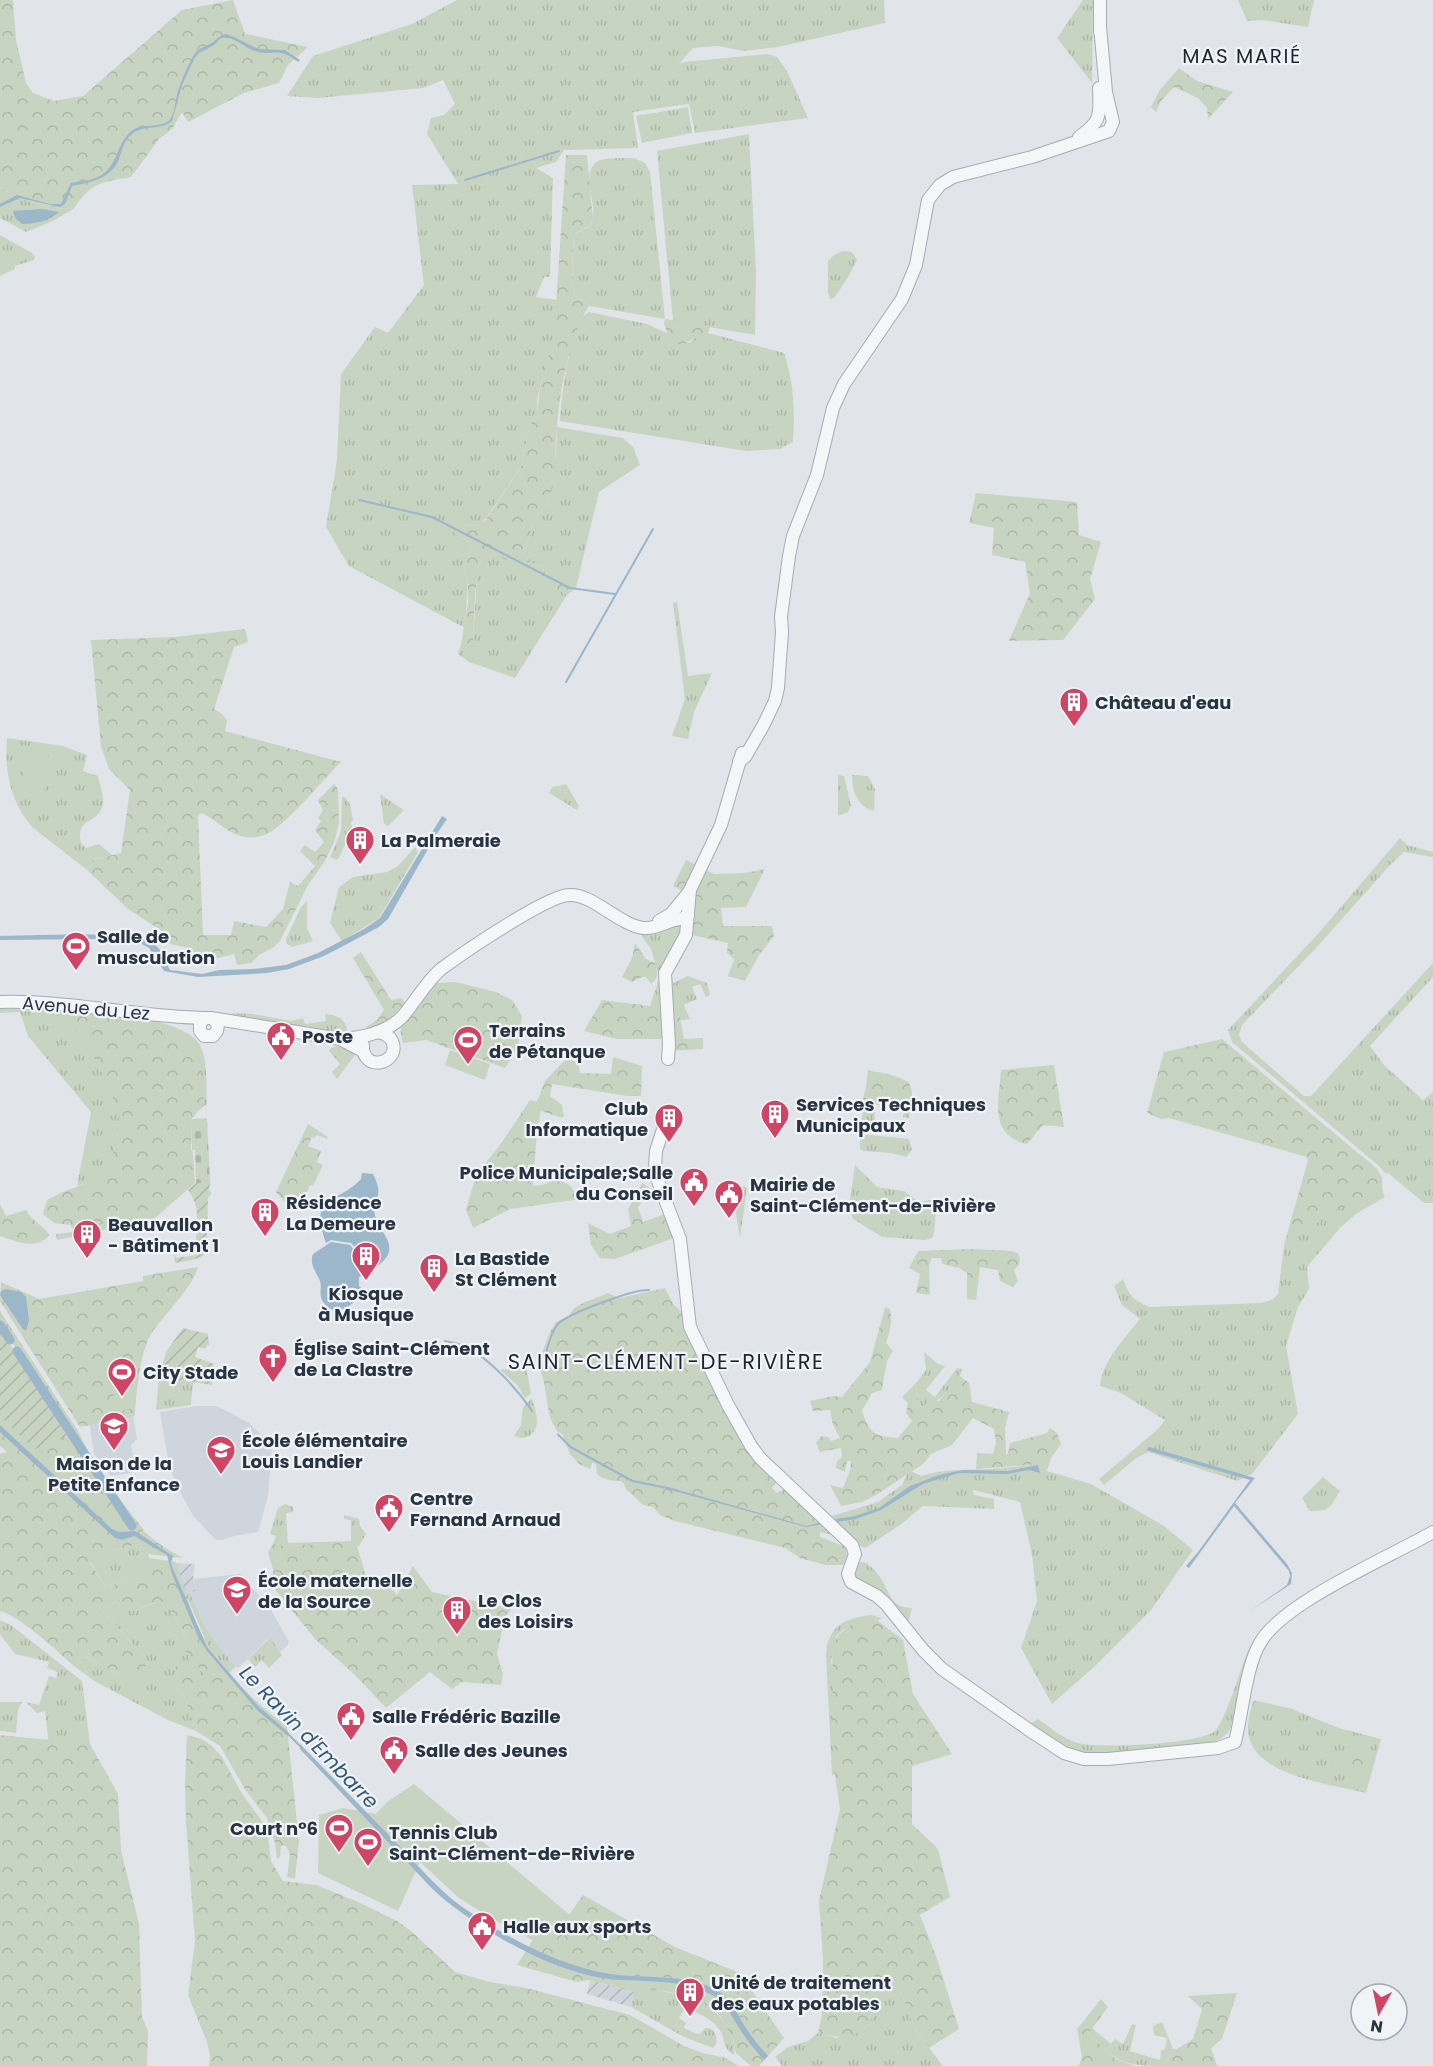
<svg xmlns="http://www.w3.org/2000/svg" width="1433" height="2066" font-family="Poppins,sans-serif">
  <defs>
    <pattern id="industrial-furrows" width="10" height="10" patternUnits="userSpaceOnUse" patternTransform="scale(1.5)"><rect width="10" height="10" fill="#cfd5dc"/><path d="M-1 1l2-2M0 10L10 0M9 11l2-2" fill="none" stroke="#b2b7be"/></pattern>
    <pattern id="grass-tufts" width="24" height="20" patternUnits="userSpaceOnUse" patternTransform="scale(1.5)"><rect width="24" height="20" fill="#c8d4c2"/><path d="M3 7l-1-3M5 7V3M7 7l1-3M15 17l-1-3M17 17v-4M19 17l1-3" fill="none" stroke="#acb7a8"/></pattern>
    <pattern id="forest-crowns" width="20" height="18" patternUnits="userSpaceOnUse" patternTransform="scale(1.5)"><rect width="20" height="18" fill="#c8d4c2"/><path d="M2 6a3 3 0 1 1 6 0M12 15a3 3 0 1 1 6 0" fill="none" stroke="#acb7a8"/></pattern>
    <pattern id="cemetery-stones" width="16" height="16" patternUnits="userSpaceOnUse" patternTransform="scale(1.5)"><rect width="16" height="16" fill="#c8d4c2"/><path d="M2 7V4a2 2 0 0 1 4 0v3zM10 15v-3a2 2 0 0 1 4 0v3z" fill="#acb7a8"/></pattern>
    <pattern id="garden-furrows" width="10" height="10" patternUnits="userSpaceOnUse" patternTransform="scale(1.5)"><rect width="10" height="10" fill="#c8d4c2"/><path d="M-1 1l2-2M0 10L10 0M9 11l2-2" fill="none" stroke="#acb7a8"/></pattern>
  </defs>
  <rect width="100%" height="100%" fill="#e1e5ea"/>
  <g fill="#cfd5dc">
    <path d="M196,1406H216L225,1410L249,1423L272,1445L268,1496L258,1532L234,1536L223,1540H216L194,1517L177,1487L169,1465L160,1412Z"/>
    <path d="M133,1417L137,1439L131,1445L133,1457H136L138,1464L136,1472L111,1476L94,1454L90,1425Z"/>
    <path d="M240,1574L270,1608L289,1642L287,1646L280,1652L269,1638L238,1668L213,1641L195,1607L190,1593L195,1591L193,1579Z"/>
  </g>
  <g fill="url(#industrial-furrows)">
    <path d="M177,1563L195,1564L193,1579L195,1591L186,1594L177,1571Z"/>
    <path d="M590,1980L634,1992L631,2007L587,1994Z"/>
  </g>
  <g fill="url(#grass-tufts)">
    <path d="M457,0H884L885,23L778,47L744,51L718,46L693,48L679,64L684,62L767,54L777,57L787,71L808,118L695,133L689,104L633,112L638,148L564,150L556,162L536,168L553,178L550,277H544L536,297L557,300C556,315 556,329 553,343C550,363 531,399 539,417L533,421L529,427L522,465L482,524L474,527L459,523L462,538L471,543L464,570L468,580L465,628L349,566L326,527L337,460L341,374L375,327L388,333L424,285L412,185L458,184L427,134L431,118L444,115L455,104L443,80L423,88L318,98L287,96L313,56L412,24Z"/>
    <path d="M1083,0H1093L1092,83L1057,38Z"/>
    <path d="M1238,0H1314L1308,27L1262,20L1247,21Z"/>
    <path d="M688,107L692,133L642,143L636,116Z"/>
    <path d="M749,134L756,271L755,335L673,321L657,151Z"/>
    <path d="M634,158L645,163L650,172L665,319L589,306L583,300L575,298L572,267L574,234C579,232 586,229 590,225C602,209 575,169 601,160C611,157 624,159 634,158Z"/>
    <path d="M0,187C24,202 44,208 73,209L53,221L26,232L0,218Z"/>
    <path d="M0,235L32,253L35,257L34,260L15,266V269L0,276Z"/>
    <path d="M843,251L852,252L857,260L847,279L834,298L830,299L828,293V261L834,255Z"/>
    <path d="M589,312L647,324L689,343L701,333H708L784,353C794,382 795,412 793,442L780,449L746,451L560,421C561,399 569,335 582,318C583,316 587,313 589,312Z"/>
    <path d="M557,427L623,438L633,447L640,465L599,492L576,588L564,583L545,573L541,566L531,563L523,556C524,551 527,546 528,541C532,526 534,516 547,506L556,454Z"/>
    <path d="M487,548L567,595L515,678L469,662L458,654L461,644L473,642L477,574L483,551Z"/>
    <path d="M677,602L688,676L712,673L694,712L688,739L672,736L685,699L673,603Z"/>
    <path d="M7,738L63,746L87,755L83,771L98,776C100,786 106,801 101,810C95,822 81,819 80,835C80,842 82,845 86,848L99,844L112,855L96,859L87,870L32,827C10,801 4,770 7,738Z"/>
    <path d="M838,775L844,776L851,806L848,812L838,816Z"/>
    <path d="M852,775L868,776L875,789L874,811C857,807 852,791 852,775Z"/>
    <path d="M566,784L579,806L577,810L549,793L553,787Z"/>
    <path d="M380,794L404,810L388,826L384,824Z"/>
    <path d="M342,797H345L350,804L353,820L351,822L352,828L349,841L346,842L339,858L336,860L330,857L341,831Z"/>
    <path d="M1400,838L1407,845L1433,852V857L1404,852L1391,864L1316,948L1242,1025L1239,1035L1242,1042L1304,1096H1311L1433,963V977L1370,1046L1384,1065L1423,1100L1433,1092V1203H1424L1388,1173L1386,1174L1380,1167L1232,1042L1228,1030L1317,935Z"/>
    <path d="M415,847L418,852L379,918L342,941L330,923L339,887L353,877L387,872L398,866Z"/>
    <path d="M307,901V928L313,941L292,947L286,943V939L301,907Z"/>
    <path d="M675,924L682,926V930L658,972L651,949L640,934L649,933Z"/>
    <path d="M688,976L707,983L710,995L706,997L700,984L692,987L697,999L684,1005L690,1019L678,1021L669,991L673,989V983Z"/>
    <path d="M64,1008C94,1012 185,1017 200,1045C208,1061 206,1086 207,1104L198,1111L194,1117L172,1125L130,1173L77,1186L91,1112L28,1036L20,1012L0,1013V1009Z"/>
    <path d="M232,1013L253,1014L291,1021L303,1018L305,1024L326,1021L325,1014C338,1015 347,1019 347,1033L233,1016Z"/>
    <path d="M337,1046L350,1049L355,1055L337,1079L332,1072L340,1064L329,1051L331,1048Z"/>
    <path d="M868,1070C879,1073 909,1076 911,1088C914,1097 910,1109 909,1118L903,1117L904,1110L901,1109V1105L893,1104L892,1106L875,1105L874,1131L864,1130V1134L859,1133L863,1112L873,1095L866,1086Z"/>
    <path d="M860,1134L909,1139L912,1150L906,1157L891,1153L864,1151L860,1149Z"/>
    <path d="M1359,1154C1367,1160 1378,1167 1381,1177C1384,1184 1380,1188 1385,1197L1356,1214L1341,1227L1307,1267L1309,1289L1298,1307L1286,1346L1298,1414L1252,1474L1237,1481L1148,1452L1135,1459L1104,1485L1099,1479L1157,1430L1165,1420L1121,1393L1100,1386C1102,1361 1125,1338 1140,1319L1122,1305L1114,1286L1123,1279C1129,1296 1133,1300 1150,1307L1261,1303L1272,1300L1278,1294L1284,1245L1308,1161L1307,1157L1303,1155Z"/>
    <path d="M855,1165L877,1187L904,1191L919,1202L937,1199L934,1233L932,1238L925,1240L882,1237L853,1219L849,1206Z"/>
    <path d="M731,1185L747,1187L740,1238Z"/>
    <path d="M0,1311L78,1431L91,1457L114,1492L144,1530L139,1532L124,1531L70,1436L73,1435L0,1324Z"/>
    <path d="M924,1352L938,1364L945,1366L926,1390L935,1397L957,1368L962,1369C958,1387 939,1401 923,1408L920,1405L915,1384L926,1370Z"/>
    <path d="M526,1366L531,1394L525,1398L517,1385L500,1370Z"/>
    <path d="M159,1377L193,1382L191,1405L156,1410Z"/>
    <path d="M532,1398C535,1410 543,1428 529,1436C523,1439 519,1438 514,1436L521,1425L523,1407Z"/>
    <path d="M1040,1464L1047,1471L1091,1484L1164,1526L1193,1550L1151,1610L1094,1667L1052,1704L1021,1648L1037,1601L1032,1555L1020,1502L973,1490L974,1495L994,1499V1509L923,1506L900,1525L865,1548L856,1545L832,1516L878,1502L902,1485L909,1470L921,1476C944,1469 964,1470 988,1469C1005,1468 1023,1466 1040,1464Z"/>
    <path d="M1323,1477L1340,1491C1329,1508 1331,1511 1310,1511L1302,1498Z"/>
    <path d="M285,1504L293,1507V1512L286,1513L288,1543L351,1541V1520L344,1519V1515L359,1519L360,1526L366,1534L359,1546H356V1543L286,1546L273,1544L276,1536L270,1534L278,1508Z"/>
    <path d="M139,1544L148,1554L152,1564L107,1589L90,1561L115,1550Z"/>
    <path d="M860,1562L867,1563C871,1567 876,1571 880,1577C890,1592 890,1608 912,1608L909,1620L905,1623L857,1583L854,1575Z"/>
    <path d="M190,1593C201,1623 214,1643 236,1666L229,1673L208,1646L186,1594Z"/>
    <path d="M119,1599L133,1611L157,1602L170,1609L185,1637L189,1658L204,1674L201,1679L174,1681L185,1698L196,1731L168,1720L96,1682L75,1667L86,1657L120,1675L149,1662L103,1612Z"/>
    <path d="M872,1615L881,1618L878,1621L873,1620L844,1629L836,1636L831,1660L834,1675L836,1774L832,1775L826,1655C828,1625 845,1618 872,1615Z"/>
    <path d="M0,1620L11,1625L82,1681L90,1744L64,1746L49,1745L45,1711L37,1713L26,1702L39,1705L49,1676L56,1678L58,1672L47,1668L49,1662L15,1654L0,1634Z"/>
    <path d="M270,1638L282,1655L269,1668L262,1660L255,1667L248,1659Z"/>
    <path d="M1248,1650L1251,1653L1230,1730C1222,1740 1213,1743 1200,1746L1101,1757L1066,1750L1028,1725L1038,1719C1051,1728 1063,1739 1078,1743C1097,1749 1201,1744 1215,1731C1224,1724 1242,1665 1248,1650Z"/>
    <path d="M1254,1700L1292,1709L1339,1728L1381,1739L1366,1793C1333,1785 1257,1776 1249,1737C1246,1724 1250,1712 1254,1700Z"/>
    <path d="M0,1702H22L18,1710L16,1733L0,1731Z"/>
    <path d="M897,1987L901,1993L916,2031L943,2066H782L775,2057L788,2047L808,2041L818,2033L836,2038L865,2028L890,1988Z"/>
    <path d="M647,1989C656,1989 663,1992 671,1993C679,1994 687,1993 695,1996C712,2002 739,2036 734,2055C720,2046 727,2039 718,2028C711,2018 696,2013 686,2007L679,2018L686,2023L684,2028L697,2034L701,2033L705,2028L712,2029C717,2035 719,2042 713,2048L684,2037L631,2007L634,1992Z"/>
    <path d="M1162,2022L1173,2049H1177L1162,2066C1121,2066 1117,2061 1088,2034L1092,2028L1111,2044L1115,2039L1123,2044L1132,2024L1136,2025L1130,2051L1160,2060L1161,2051L1165,2049L1167,2038L1154,2035L1153,2026Z"/>
  </g>
  <g fill="url(#forest-crowns)">
    <path d="M0,0H13L16,40L26,83L33,93L54,101L83,96L182,10L233,0L245,34L308,47L288,65L279,83L244,93L188,122L182,112L172,129L159,139L131,177C99,182 92,183 73,209C45,208 23,202 0,187Z"/>
    <path d="M1179,68L1197,81L1233,92L1208,119L1207,108L1198,98L1174,87L1161,101L1156,112L1151,107L1159,91Z"/>
    <path d="M566,155H587L593,219L589,226L574,234L572,267L575,298L583,300L589,306C569,336 560,392 557,427C555,443 556,459 554,474C553,485 549,496 547,506C534,516 532,526 528,541C527,546 524,550 523,556L531,563L541,566L545,573L576,588L567,595L487,549C473,559 475,624 473,643L461,644L468,603V580L464,570L471,543L454,533L451,529L452,525L456,522C467,525 476,530 485,521L522,465L529,427L533,421L539,417L537,412L540,388L554,335Z"/>
    <path d="M665,319L710,327L708,333H701L699,338C686,338 688,350 670,341L664,324Z"/>
    <path d="M976,493L1077,502L1079,535L1101,542L1090,579L1095,599L1063,640L1009,641L1030,593L1025,562L992,555L994,528L969,523Z"/>
    <path d="M245,629L248,642L234,647L214,709L222,714L227,720L225,731L341,762C322,781 293,817 272,831C263,837 251,839 241,836C225,832 216,819 201,813L198,816L203,935H231L234,921L266,927L283,909L290,882L298,886L315,866L300,851L305,845L315,852L324,842L315,830L321,821L318,818L323,810L318,800L334,784L338,789L339,823L335,840L325,861L308,885L280,941L274,947L259,955L251,963L237,965L234,954L204,962L194,960L193,949L170,944L162,931L128,909L87,870L96,859L121,853L130,790L109,769L101,746L91,640L175,637Z"/>
    <path d="M686,860L714,874L744,873L765,869L746,907L721,908L723,926H772L774,936L759,955L745,981L728,976L734,959L727,953L728,943L692,935L695,897L673,886Z"/>
    <path d="M635,943L646,959L655,963C658,972 659,978 651,984L646,977H642L632,982L622,977L632,958Z"/>
    <path d="M361,952L391,1000L401,998L405,1003L386,1023L368,1032L366,1027L378,1019L384,1010L353,958Z"/>
    <path d="M429,981L437,983L455,982L496,992L512,1000L522,1016L518,1048L505,1068L426,1040L403,1043C394,1016 413,1001 429,981Z"/>
    <path d="M658,982H662L665,1039H617L584,1031L602,1000L650,1006Z"/>
    <path d="M669,991H675L684,1039L703,1038V1049L672,1051Z"/>
    <path d="M57,1011L93,1013L149,1021L190,1038L199,1055L204,1103L192,1114L191,1150L193,1152L195,1183L154,1219L57,1240L56,1234L73,1232L71,1225L54,1223L43,1214L47,1200L65,1191L109,1176L120,1114L102,1073L84,1038Z"/>
    <path d="M1222,1039L1377,1169L1382,1178L1381,1189L1335,1211L1284,1245L1308,1161L1307,1157L1169,1118L1161,1119L1147,1113L1164,1052Z"/>
    <path d="M613,1057L642,1066L641,1096H627L552,1084L550,1096L562,1105L564,1117H559L541,1111L537,1130L533,1186L543,1185L555,1178L569,1185L581,1199L510,1209L473,1228L466,1210L476,1175L500,1145L530,1100L537,1102L545,1081L567,1058L578,1064L580,1073L611,1074Z"/>
    <path d="M1054,1065L1064,1127L1043,1125L1027,1144C988,1135 999,1101 1001,1070Z"/>
    <path d="M877,1072L898,1077L897,1086L900,1088L908,1081L911,1088V1101L900,1096L898,1090C884,1082 879,1092 870,1102H863C865,1083 869,1087 877,1072Z"/>
    <path d="M308,1124L328,1137L327,1139L317,1135L314,1138L312,1137L308,1146L321,1151L317,1162L323,1165L313,1186L310,1185L304,1199L300,1198L296,1208L285,1202L276,1192Z"/>
    <path d="M642,1183L650,1188L638,1208L643,1222L665,1214L674,1238L615,1259L600,1258L591,1245L588,1223L610,1234L631,1226L628,1209Z"/>
    <path d="M0,1204L6,1216L26,1210C32,1222 43,1224 49,1235C38,1251 15,1241 0,1236Z"/>
    <path d="M972,1249L1011,1251L1018,1253L1020,1259L1019,1265L1014,1270L1018,1281L1013,1287L1000,1281L998,1270L980,1267L976,1300L967,1299V1273L959,1268L942,1264L941,1258H932L929,1265L930,1295L916,1293L920,1274L909,1268L918,1251Z"/>
    <path d="M198,1267C193,1288 162,1316 150,1336C140,1353 136,1395 135,1414L133,1417L80,1427L0,1301L1,1282L39,1299L143,1281V1276Z"/>
    <path d="M665,1288L673,1304L681,1311L777,1482L772,1488L777,1493L785,1488L833,1535L820,1532V1537L846,1547L847,1558L843,1565H825L800,1558L785,1548L675,1521L660,1515L653,1507L643,1505L626,1489L624,1484L621,1481C611,1481 604,1480 597,1474L596,1465L593,1462L590,1469L579,1464L570,1454L562,1434L557,1431L550,1418L543,1378L539,1367L540,1358L550,1332L556,1322L569,1316L574,1308L583,1303L608,1293L619,1298Z"/>
    <path d="M885,1307L890,1309C893,1320 890,1332 886,1343L893,1351L887,1361L882,1390L872,1393L862,1411C870,1434 874,1436 898,1438L912,1421L906,1413L908,1403L902,1397L915,1384L920,1405L923,1408L929,1399L939,1401L960,1376L969,1383L972,1402L1009,1412L1005,1428L1006,1454H1008L1010,1443L1047,1433L1050,1428L1057,1433L1061,1444L1051,1458L1047,1471L1040,1464L976,1469L977,1453L993,1454L996,1443L994,1429L973,1418L952,1445L931,1454L923,1464L876,1495L862,1502L841,1506L830,1485L843,1488C846,1479 851,1471 851,1461H847L845,1472L836,1468L837,1461L842,1457L841,1448L820,1452L816,1443L821,1436L828,1437L831,1441L840,1438L833,1425L830,1410L813,1411L810,1401L833,1396L842,1397L870,1362Z"/>
    <path d="M0,1416L35,1448L70,1436C101,1484 131,1532 183,1558L148,1554L139,1544L115,1550L90,1562L107,1589L151,1564L149,1558L176,1562C185,1588 193,1623 209,1647C229,1678 257,1704 287,1726L299,1842L295,1879L287,1877L290,1854L286,1846H281L280,1857L277,1859L275,1843L267,1818L246,1791L220,1746L196,1731L185,1698L174,1682L176,1666L200,1679L204,1674L189,1658L181,1640L185,1637L170,1609L156,1602L133,1611L119,1599L103,1612L149,1662L136,1677L120,1675L86,1657L75,1667C58,1652 20,1616 0,1611V1454L7,1452L0,1446Z"/>
    <path d="M356,1542L367,1580L389,1585L397,1595L413,1566L432,1592L512,1609L505,1616L497,1654L503,1674L501,1685L462,1682L452,1689L430,1672L386,1708L355,1675L316,1640L273,1587V1569L268,1552L273,1544L286,1546Z"/>
    <path d="M873,1620L878,1621L903,1640L913,1694L952,1754L912,1766V1824L938,1849L950,1897L920,1915L937,1959L959,2029L929,2048L916,2031L901,1993L896,1987L890,1988C868,2023 866,2046 818,2033L822,2015L823,1960L819,1900L840,1809L834,1770L832,1647C839,1628 854,1622 873,1620Z"/>
    <path d="M0,1735L90,1744L118,1794L121,1850L139,1924L142,2017L148,2031L147,2066H0Z"/>
    <path d="M187,1735L202,1739L211,1745L222,1757L241,1792L267,1828L271,1861L283,1881L316,1885L356,1901L397,1921L411,1931L455,1972L490,1982L526,1988L630,2015L684,2046L703,2053L726,2058L739,2066H209L210,2056L207,2042L188,1995L195,1941L186,1823L185,1784Z"/>
    <path d="M1334,1753L1370,1761L1367,1772L1332,1763Z"/>
    <path d="M583,1895L675,1947L740,1973L784,2038L759,2066H751L736,2053L733,2039L720,2016L709,2004L695,1996L648,1989L638,1993L590,1980L577,1982L517,1965L534,1938L548,1945Z"/>
    <path d="M1237,1993L1222,2039L1211,2048L1217,2066H1162L1177,2049L1193,2039L1202,2009L1188,1996Z"/>
    <path d="M1101,1999L1108,2007L1088,2034L1116,2059L1135,2066H1079L1082,2057L1077,2029Z"/>
  </g>
  <path fill="url(#cemetery-stones)" d="M207,1118L210,1183H196L195,1150H192L191,1119Z"/>
  <g fill="url(#garden-furrows)">
    <path d="M196,1183H210L209,1191L211,1192V1195L208,1197L207,1239C213,1260 190,1260 175,1263L174,1251L176,1258L196,1255C194,1232 204,1211 188,1190Z"/>
    <path d="M183,1328L208,1334L209,1345L206,1346V1349L198,1347L195,1357L214,1364L212,1385L159,1377L166,1352Z"/>
    <path d="M0,1329L70,1436L35,1449L0,1416Z"/>
  </g>
  <g fill="#c8d4c2">
    <path d="M26,747L49,750L43,799L21,796Z"/>
    <path d="M450,1050L490,1064L485,1080L445,1065Z"/>
    <path d="M125,1383L127,1384L132,1406L130,1409L119,1411L117,1409L112,1388L113,1385Z"/>
    <path d="M414,1784L570,1915L550,1949L496,1921L459,1898L420,1862L398,1911L318,1873L319,1815L343,1808L376,1814L387,1802Z"/>
  </g>
  <g fill="#9cb6ca">
    <path d="M226,34L232,36L258,49L285,50L300,60L298,62C276,45 272,58 252,50C241,45 234,36 221,38L214,45L199,53L194,59L182,85L172,121C160,131 144,124 132,134C123,141 123,149 119,159C111,179 91,182 72,186L65,204L60,207L20,198L0,207V204L17,195L50,204H61L71,183C80,181 90,181 98,177C119,167 115,143 133,130C143,123 164,129 171,118C175,112 175,102 177,95C179,86 191,56 198,50C202,47 206,46 210,44C217,40 218,36 226,34Z"/>
    <path d="M42,209L59,212C50,221 34,224 22,224L15,218L13,211Z"/>
    <path d="M442,816L447,819L436,835L388,919L379,927L349,943L324,956L289,969L267,973L198,977L164,971L149,948L136,941L103,939L0,940V936C29,936 134,930 153,943C162,949 165,961 170,970L202,974L220,970L253,969L286,965L318,953L364,929L380,918Z"/>
    <path d="M362,1173L373,1174C386,1200 371,1197 375,1215C378,1233 404,1246 378,1266L364,1257L351,1243L331,1240L326,1243C309,1190 335,1207 361,1179Z"/>
    <path d="M331,1242L350,1245L362,1259L376,1268L372,1275L367,1273L359,1277V1286L364,1290C356,1304 334,1322 322,1300C319,1293 322,1287 320,1281C316,1271 309,1265 313,1254Z"/>
    <path d="M6,1289L21,1292L26,1297L29,1320L26,1331L23,1329L0,1295L1,1291Z"/>
    <path d="M0,1425L113,1530L120,1532L135,1531L173,1556L171,1563L173,1569L207,1647L258,1706L288,1732V1736L258,1711L207,1651L198,1637L172,1574L167,1555L134,1536L122,1540L115,1538L0,1432Z"/>
    <path d="M558,1433L571,1446L633,1480L668,1487L806,1526L822,1522L823,1524L806,1527L667,1489L632,1482L570,1448L557,1435Z"/>
    <path d="M1149,1447L1255,1478L1235,1503L1287,1564L1292,1573L1291,1584L1250,1611L1287,1585L1290,1576L1289,1571L1279,1559L1234,1506L1189,1568L1186,1566L1198,1552L1250,1480L1146,1450Z"/>
    <path d="M1038,1465L1040,1473L1029,1470L1007,1474L959,1473L923,1484L881,1510L856,1519L837,1522L836,1519L855,1516L879,1508L910,1486L939,1475L963,1470L1008,1471Z"/>
    <path d="M300,1744L408,1855L405,1860L300,1749Z"/>
    <path d="M411,1859C427,1875 443,1893 461,1906C505,1937 557,1965 610,1974C643,1979 689,1973 718,1991C733,2000 738,2017 748,2031C754,2040 761,2048 768,2056L764,2060C756,2051 748,2042 741,2031C733,2019 727,2004 714,1996C684,1977 635,1983 601,1978C550,1969 495,1938 454,1907C437,1895 422,1878 408,1863Z"/>
  </g>
  <g fill="none" stroke-linecap="round" stroke-linejoin="round">
    <g stroke="#9cb6ca" stroke-width="2">
      <path d="M465,180L559,151"/>
      <path d="M359,500L432,517L570,588L615,594"/>
      <path d="M566,682L653,529"/>
      <path d="M445,1341C453,1343 461,1344 468,1348C491,1360 518,1390 532,1411"/>
      <path d="M541,1370C547,1355 547,1339 557,1325C566,1314 634,1289 649,1290"/>
      <path d="M287,1733L302,1748"/>
    </g>
    <g stroke="#9cb6ca" stroke-width="9">
      <path d="M0,1325L10,1340"/>
      <path d="M17,1351L132,1526"/>
    </g>
    <g stroke="#a6acb4" stroke-width="14">
      <g id="tertiary">
        <path d="M1100,32V0"/>
        <path d="M1079,137C1102,121 1100,115 1099,88"/>
        <path d="M739,761L745,757L763,726L775,701L778,688L782,632L781,617L789,556L793,536L817,475L833,408L844,384L902,299L916,265L928,200L940,185L953,177L1032,157L1109,131L1113,122L1106,92L1100,26"/>
        <path d="M659,921L671,914L689,892"/>
        <path d="M0,1002C70,1000 137,1017 206,1018"/>
        <path d="M213,1019L218,1024L217,1031L213,1036H204L200,1031V1024L205,1018H211L340,1039L363,1051"/>
        <path d="M340,1039C362,1038 386,1033 402,1017C416,1001 425,983 441,969C463,953 546,896 569,895C592,893 620,926 644,928C654,929 662,924 671,921C677,919 682,920 688,915"/>
        <path d="M363,1045C362,1074 402,1063 392,1041C389,1035 384,1033 377,1032"/>
        <path d="M668,1059L669,1044L665,973L686,935L690,890L721,825L742,753"/>
        <path d="M668,1114L656,1151L655,1167L658,1181L680,1239L690,1327L728,1405L751,1446L760,1458L852,1545L855,1554L848,1574L851,1582L877,1596L886,1604L923,1650L942,1669L1032,1732L1064,1753L1084,1759H1108L1218,1748L1235,1742C1242,1715 1246,1666 1260,1643C1283,1602 1390,1557 1433,1532"/>
      </g>
    </g>
    <use href="#tertiary" stroke="#f4f6f8" stroke-width="12"/>
  </g>
  <defs>
    <g id="building-pin" transform="scale(1.5)"><path d="M0 17L-7.5 6A9.5 9.5 0 1 1 7.5 6Z" fill="#d04565" stroke="#f1f4f7"/><path d="M-4-6H4V6H1V3H-1V6H-4ZM-2.5-4.3h1.7v1.8h-1.7ZM.8-4.3h1.7v1.8H.8ZM-2.5-1h1.7V.8h-1.7ZM.8-1h1.7V.8H.8Z" fill="#fff"/></g>
    <g id="stadium-pin" transform="scale(1.5)"><path d="M0 17L-7.5 6A9.5 9.5 0 1 1 7.5 6Z" fill="#d04565" stroke="#f1f4f7"/><path d="M0-5a6.5 5 0 1 0 0 10a6.5 5 0 1 0 0-10ZM-3.5-1.8h7v3.6h-7Z" fill="#fff"/></g>
    <g id="civic-pin" transform="scale(1.5)"><path d="M0 17L-7.5 6A9.5 9.5 0 1 1 7.5 6Z" fill="#d04565" stroke="#f1f4f7"/><path d="M-.6-6.5H3V-4.5H.6V-3L4-1V1h2V6H-6V1h2V-1L-.6-3ZM-1.2 2.5V6h2.4V2.5Z" fill="#fff"/></g>
    <g id="church-pin" transform="scale(1.5)"><path d="M0 17L-7.5 6A9.5 9.5 0 1 1 7.5 6Z" fill="#d04565" stroke="#f1f4f7"/><path d="M-1.2-6h2.4v3.5h3.3v2.4h-3.3V6h-2.4V-.1h-3.3v-2.4h3.3Z" fill="#fff"/></g>
    <g id="school-pin" transform="scale(1.5)"><path d="M0 17L-7.5 6A9.5 9.5 0 1 1 7.5 6Z" fill="#d04565" stroke="#f1f4f7"/><path d="M0-5L7-2L0 1L-7-2ZM-4 1L0 2.5L4 1V4Q0 6-4 4Z" fill="#fff"/></g>
  </defs>
  <g fill-rule="evenodd">
    <use href="#building-pin" x="1074" y="702"/>
    <use href="#building-pin" x="360" y="840"/>
    <use href="#stadium-pin" x="76" y="946"/>
    <use href="#civic-pin" x="281" y="1036"/>
    <use href="#stadium-pin" x="468" y="1040"/>
    <use href="#building-pin" x="775" y="1114"/>
    <use href="#building-pin" x="669" y="1118"/>
    <use href="#civic-pin" x="694" y="1182"/>
    <use href="#civic-pin" x="729" y="1194"/>
    <use href="#building-pin" x="265" y="1212"/>
    <use href="#building-pin" x="87" y="1234"/>
    <use href="#building-pin" x="366" y="1256"/>
    <use href="#building-pin" x="434" y="1268"/>
    <use href="#church-pin" x="273" y="1358"/>
    <use href="#stadium-pin" x="122" y="1372"/>
    <use href="#school-pin" x="114" y="1426"/>
    <use href="#school-pin" x="221" y="1450"/>
    <use href="#civic-pin" x="389" y="1508"/>
    <use href="#school-pin" x="237" y="1590"/>
    <use href="#building-pin" x="457" y="1610"/>
    <use href="#civic-pin" x="351" y="1716"/>
    <use href="#civic-pin" x="394" y="1750"/>
    <use href="#stadium-pin" x="339" y="1828"/>
    <use href="#stadium-pin" x="368" y="1842"/>
    <use href="#civic-pin" x="482" y="1926"/>
    <use href="#building-pin" x="690" y="1992"/>
  </g>
  <g text-anchor="middle" dominant-baseline="central" stroke-width="4.5" stroke-linejoin="round" paint-order="stroke">
    <g font-size="18" font-weight="bold" fill="#293442" stroke="#f1f4f7" text-anchor="start">
      <text x="1095" y="702">Château d'eau</text>
      <text x="381" y="840">La Palmeraie</text>
      <text x="97" y="936">Salle de<tspan x="97" dy="21">musculation</tspan></text>
      <text x="489" y="1030">Terrains<tspan x="489" dy="21">de Pétanque</tspan></text>
      <text x="302" y="1036">Poste</text>
      <text x="796" y="1104">Services Techniques<tspan x="796" dy="21">Municipaux</tspan></text>
      <text x="648" y="1108" text-anchor="end">Club<tspan x="648" dy="21">Informatique</tspan></text>
      <text x="673" y="1172" text-anchor="end">Police Municipale;Salle<tspan x="673" dy="21">du Conseil</tspan></text>
      <text x="750" y="1184">Mairie de<tspan x="750" dy="21">Saint-Clément-de-Rivière</tspan></text>
      <text x="286" y="1202">Résidence<tspan x="286" dy="21">La Demeure</tspan></text>
      <text x="108" y="1224">Beauvallon<tspan x="108" dy="21">- Bâtiment 1</tspan></text>
      <text x="455" y="1258">La Bastide<tspan x="455" dy="21">St Clément</tspan></text>
      <text x="366" y="1293" text-anchor="middle">Kiosque<tspan x="366" dy="21">à Musique</tspan></text>
      <text x="294" y="1348">Église Saint-Clément<tspan x="294" dy="21">de La Clastre</tspan></text>
      <text x="143" y="1372">City Stade</text>
      <text x="242" y="1440">École élémentaire<tspan x="242" dy="21">Louis Landier</tspan></text>
      <text x="114" y="1463" text-anchor="middle">Maison de la<tspan x="114" dy="21">Petite Enfance</tspan></text>
      <text x="410" y="1498">Centre<tspan x="410" dy="21">Fernand Arnaud</tspan></text>
      <text x="258" y="1580">École maternelle<tspan x="258" dy="21">de la Source</tspan></text>
      <text x="478" y="1600">Le Clos<tspan x="478" dy="21">des Loisirs</tspan></text>
      <text x="372" y="1716">Salle Frédéric Bazille</text>
      <text x="415" y="1750">Salle des Jeunes</text>
      <text x="318" y="1828" text-anchor="end">Court n°6</text>
      <text x="389" y="1832">Tennis Club<tspan x="389" dy="21">Saint-Clément-de-Rivière</tspan></text>
      <text x="503" y="1926">Halle aux sports</text>
      <text x="711" y="1982">Unité de traitement<tspan x="711" dy="21">des eaux potables</tspan></text>
    </g>
    <g font-size="18" fill="#293442" stroke="#f1f4f7">
      <text transform="translate(86 1008) rotate(5)">Avenue du Lez</text>
    </g>
    <g font-size="20" letter-spacing="1.5" fill="#1b2533" stroke="#f1f4f7">
      <text x="1242" y="56">MAS MARIÉ</text>
    </g>
    <g font-size="20" font-style="italic" fill="#325777" stroke="#f1f4f7">
      <text transform="translate(309 1737) rotate(46)">Le Ravin d'Embarre</text>
    </g>
    <g font-size="21" letter-spacing="1.5" fill="#1b2533" stroke="#f1f4f7">
      <text x="666" y="1361">SAINT-CLÉMENT-DE-RIVIÈRE</text>
    </g>
  </g>
  <g transform="translate(1379 2012) rotate(189)"><circle r="28" fill="#f1f4f7" stroke="#a1a7af" stroke-width="1.5"/>
  <path d="M0-4.5L10 22L0 15L-10 22Z" fill="#d04565"/>
  <text y="-9" font-size="16" font-weight="bold" text-anchor="middle" fill="#293442">N</text>
  </g>
</svg>
